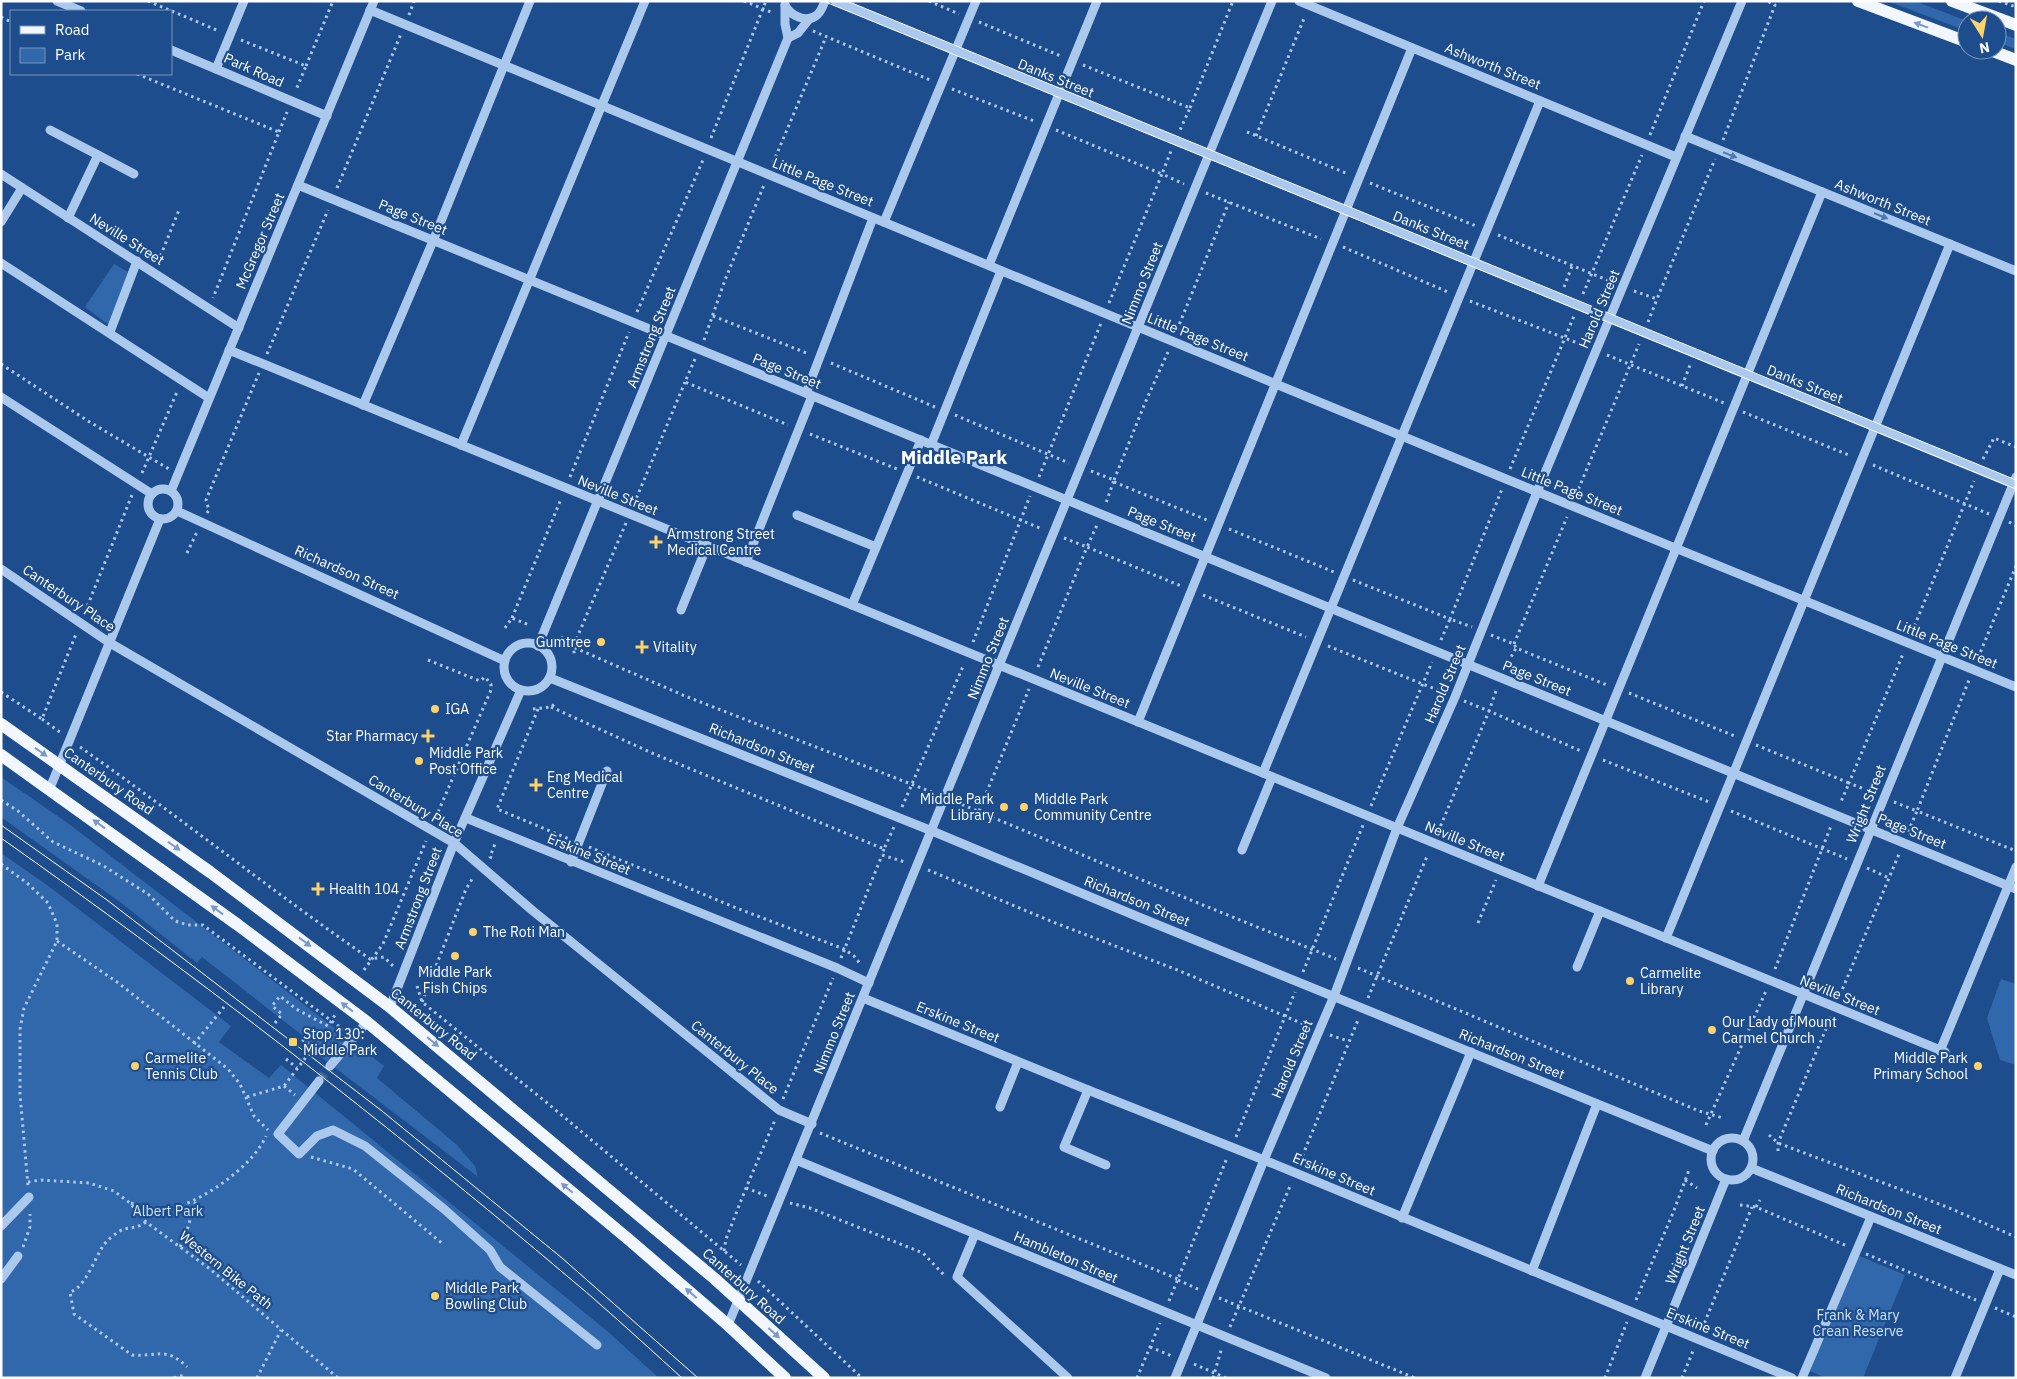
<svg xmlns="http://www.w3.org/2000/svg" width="2017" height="1379" font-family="'IBM Plex Sans',sans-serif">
  <rect width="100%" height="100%" fill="#1e4d8d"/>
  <g fill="#3167ab">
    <path d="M1887,1H1915L1967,21V31Z"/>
    <path d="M1997,32L2016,39V49L1997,42Z"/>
    <path d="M114,264L128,272L109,325L85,307Z"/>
    <path d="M1,777L69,824L384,1066L377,1078L457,1145L475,1166L478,1177L300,1041L303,1036L202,957L197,963L120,902L1,817Z"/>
    <path d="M1,853L47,885L231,1026L219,1042L269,1078L281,1065L606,1330L659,1378H1Z"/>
    <path d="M2001,979L2016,984V1065L2000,1060L1987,1018Z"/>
    <path d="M1857,1255L1905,1275L1863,1378H1826L1810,1371Z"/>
  </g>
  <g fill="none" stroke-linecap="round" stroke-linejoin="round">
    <path stroke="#40689e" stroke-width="9" stroke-dasharray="9 4.5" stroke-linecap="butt" d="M319,1081L330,1066"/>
    <g stroke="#abc8ed" stroke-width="3" stroke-dasharray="2.5 4" stroke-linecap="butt">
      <path d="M148,1L219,31"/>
      <path d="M744,1L773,13"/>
      <path d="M929,1L959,14"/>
      <path d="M1999,1L2016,7"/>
      <path d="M409,15L414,1"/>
      <path d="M1,17L11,22"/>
      <path d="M979,22L1063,57"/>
      <path d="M813,31L930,80"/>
      <path d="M241,40L306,66L296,90"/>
      <path d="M1083,65L1190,108L1180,130"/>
      <path d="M306,66L333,1"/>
      <path d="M137,74L279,132L213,298"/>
      <path d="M952,89L1034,121"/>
      <path d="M1190,108L1233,1"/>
      <path d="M1056,130L1162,174L1171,151"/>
      <path d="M279,132L287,112"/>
      <path d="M1247,132L1348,174"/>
      <path d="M1650,135L1704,1"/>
      <path d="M1256,136L1305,16"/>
      <path d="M711,138L766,1"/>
      <path d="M1723,140L1775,5L1767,1"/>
      <path d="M773,163L826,37"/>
      <path d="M1370,183L1476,226"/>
      <path d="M337,188L401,34"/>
      <path d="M1206,193L1321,239"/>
      <path d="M1498,235L1612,282"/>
      <path d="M1343,247L1448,292"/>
      <path d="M158,262L179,210"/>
      <path d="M1564,287L1572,266"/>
      <path d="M1634,291L1657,299L1715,159"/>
      <path d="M1583,294L1642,155"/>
      <path d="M1470,301L1585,346"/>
      <path d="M1109,303L1162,174L1184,184"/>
      <path d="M637,312L703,160"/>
      <path d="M713,316L809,354"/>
      <path d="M1648,322L1657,299"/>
      <path d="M1177,330L1229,202"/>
      <path d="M704,340L725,280L764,185"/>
      <path d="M267,354L328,210"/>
      <path d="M1607,355L1724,403"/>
      <path d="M695,359L685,382L788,425"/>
      <path d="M831,363L935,407"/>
      <path d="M1,364L88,421L169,469"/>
      <path d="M1682,386L1690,365"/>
      <path d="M1743,412L1851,456"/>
      <path d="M955,415L1069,463"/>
      <path d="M810,434L897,469"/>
      <path d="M1983,459L1994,438L2016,447"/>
      <path d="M1873,465L1989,514"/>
      <path d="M1510,469L1574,316"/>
      <path d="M1091,471L1114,480L1106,503"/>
      <path d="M142,473L177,392"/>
      <path d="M570,477L629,332"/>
      <path d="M917,477L1042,529"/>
      <path d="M1039,477L1101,323"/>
      <path d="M1114,480L1145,403L1168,352"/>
      <path d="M1114,482L1207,520"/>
      <path d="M1576,495L1639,344"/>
      <path d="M634,504L685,382"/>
      <path d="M207,513L209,510L206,500L259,373"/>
      <path d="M2009,522L2016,526"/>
      <path d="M626,523L573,647L685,696L934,793"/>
      <path d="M1229,529L1334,572"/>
      <path d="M1064,538L1087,547L1097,525"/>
      <path d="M187,553L197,532"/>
      <path d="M1353,580L1450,619L1502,489"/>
      <path d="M1203,595L1306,637"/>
      <path d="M85,612L132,495"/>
      <path d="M512,618L561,499"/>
      <path d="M505,628L512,618L529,625"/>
      <path d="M1912,632L1974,481"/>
      <path d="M1491,635L1514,644L1516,648L1607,685"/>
      <path d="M561,637L573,647L575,657"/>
      <path d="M1441,640L1450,619L1472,627"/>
      <path d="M973,642L1030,496"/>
      <path d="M1514,644L1567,517"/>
      <path d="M1328,646L1445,693"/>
      <path d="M1978,658L2016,566"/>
      <path d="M428,660L480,681L485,677L491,684V690L435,819"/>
      <path d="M1038,667L1087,547L1181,586"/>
      <path d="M1505,668L1516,648"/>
      <path d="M1,692L42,719L76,634"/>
      <path d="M1629,693L1737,737"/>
      <path d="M1464,701L1489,711L1497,688"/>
      <path d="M551,707L652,753L884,849L894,827"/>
      <path d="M533,709L551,707L557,702"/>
      <path d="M538,709L497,809L569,839"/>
      <path d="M42,719L61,733"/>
      <path d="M1756,745L1849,783L1840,804"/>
      <path d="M80,747C178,816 272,891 370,959L384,957L393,966"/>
      <path d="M1603,760L1709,802"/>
      <path d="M1874,793L1849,783L1903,654"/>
      <path d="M1,800L18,811L53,842L102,865L148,894L175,921L188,925H203L345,1031"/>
      <path d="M956,802L1166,890L1336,959"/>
      <path d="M1894,802L1917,811L1969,680"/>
      <path d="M1371,806L1432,662"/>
      <path d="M902,807L964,664"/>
      <path d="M979,811L1029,689"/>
      <path d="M1731,811L1847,859"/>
      <path d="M1438,832L1489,711L1581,751"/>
      <path d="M1908,832L1917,811L2016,851"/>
      <path d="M589,847L739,909L844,949L854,956L861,965"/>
      <path d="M884,849L882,855L905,862"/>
      <path d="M492,858L490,857L496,841"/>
      <path d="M1,864L27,883L48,903L57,924V941L24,1008L20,1029V1094L28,1186"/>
      <path d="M1867,868L1889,878"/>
      <path d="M928,870L1053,922L1180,971L1308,1026"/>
      <path d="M1478,923L1496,880"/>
      <path d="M57,941L117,982L228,1069L240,1084L254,1116L268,1130"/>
      <path d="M841,958L882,855"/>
      <path d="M1358,968L1699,1111L1723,1118"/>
      <path d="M1775,969L1831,826"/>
      <path d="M364,970L383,944L426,841"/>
      <path d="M1303,972L1363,825"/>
      <path d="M417,986L422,1002L546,1102L741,1265"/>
      <path d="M1840,995L1899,854"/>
      <path d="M1368,998L1428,854"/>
      <path d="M422,1002L466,889L474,876"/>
      <path d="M275,1023L282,1014L272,1006L280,996L296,1009L328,1026L335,1015"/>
      <path d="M1330,1035L1348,1041"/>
      <path d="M194,1044L224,1007"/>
      <path d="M286,1059L297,1068"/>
      <path d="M284,1086L295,1095"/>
      <path d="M247,1097L284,1086L313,1048L302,1039"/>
      <path d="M783,1099L833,978"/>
      <path d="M1706,1125L1766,991"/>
      <path d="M820,1133L1178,1279"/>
      <path d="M1769,1135L1778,1143L1947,1207L2016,1237"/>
      <path d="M1236,1137L1295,992"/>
      <path d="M1778,1151V1143L1831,1017"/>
      <path d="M311,1157L353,1169L444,1245"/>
      <path d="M1300,1162L1358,1020"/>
      <path d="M1685,1180L1697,1188"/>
      <path d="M28,1182L41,1180L89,1183L114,1191L130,1203L146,1222L210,1269L338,1378"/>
      <path d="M746,1188L767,1196"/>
      <path d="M131,1203C141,1207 150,1210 161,1210C195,1208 253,1167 266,1136"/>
      <path d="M790,1203L810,1208L923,1253L945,1276"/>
      <path d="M1740,1205L1756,1207L1847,1246"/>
      <path d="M1756,1207L1760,1200"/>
      <path d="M146,1222C138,1228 133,1227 124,1229C118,1231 107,1240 103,1246C95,1258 85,1288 70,1292L74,1314L132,1355C157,1357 166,1346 187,1367"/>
      <path d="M23,1247L30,1227V1214"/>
      <path d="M180,1247L185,1237L196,1200"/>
      <path d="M724,1251L726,1239L746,1188L775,1120"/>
      <path d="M1866,1254L1976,1300"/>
      <path d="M1178,1280L1200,1290"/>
      <path d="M758,1281L862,1378"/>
      <path d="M1219,1298L1415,1378"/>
      <path d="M1636,1300L1673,1213L1689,1170"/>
      <path d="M1169,1301L1227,1158"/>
      <path d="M1995,1308L2016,1317"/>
      <path d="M1230,1327L1291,1184"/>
      <path d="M1702,1329L1752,1207"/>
      <path d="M1150,1347L1172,1356"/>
      <path d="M1194,1364L1226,1378"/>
      <path d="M174,1378L184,1375"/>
      <path d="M257,1378L281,1330"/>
      <path d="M1137,1378L1160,1323"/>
      <path d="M1213,1378L1222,1347"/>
      <path d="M1605,1378L1627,1322"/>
      <path d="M1682,1378L1693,1351"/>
    </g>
    <g stroke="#abc8ed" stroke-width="9">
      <path d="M57,1L81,11"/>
      <path d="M835,1L2016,485"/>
      <path d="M1299,1L1676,157"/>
      <path d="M785,5C790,15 806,24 817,15C821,12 823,6 825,1"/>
      <path d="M370,10L1506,479L2016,687"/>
      <path d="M788,38L798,33L810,18"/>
      <path d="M171,50L327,116"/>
      <path d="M216,69L244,1"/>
      <path d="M50,130L98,155"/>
      <path d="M1685,136L2016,271"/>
      <path d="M1,174L239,328"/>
      <path d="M298,185L2016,889"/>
      <path d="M68,218L98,155L134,174"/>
      <path d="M1,222L22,188"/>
      <path d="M884,222L976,1"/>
      <path d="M1,263L209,398"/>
      <path d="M989,265L1097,1"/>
      <path d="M110,332L137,261"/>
      <path d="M229,350L1945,1052"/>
      <path d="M806,393L873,218"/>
      <path d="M1,397L152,494"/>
      <path d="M363,405L433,241L530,1"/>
      <path d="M461,445L645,1"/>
      <path d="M931,445L1001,271"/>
      <circle cx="163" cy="504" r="15"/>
      <path d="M171,491L374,1"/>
      <path d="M177,511L505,661"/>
      <path d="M797,515L876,547"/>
      <path d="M746,562L812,396"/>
      <path d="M1,569L110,643L454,843L533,911L779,1110L812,1124"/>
      <path d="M852,605L921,440"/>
      <path d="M681,610L707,546"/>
      <circle cx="528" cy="667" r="24"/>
      <path d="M538,646L788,38L785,24V5"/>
      <path d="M550,678L932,831L1141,918L1713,1151"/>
      <path d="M1138,722L1412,48"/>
      <path d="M1263,773L1540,101"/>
      <path d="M50,788L160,519"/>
      <path d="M466,818L837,968L869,983"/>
      <path d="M1242,850L1272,777"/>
      <path d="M571,862L607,771"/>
      <path d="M1538,886L1822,192"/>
      <path d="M1666,938L1950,244"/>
      <path d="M1577,967L1600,911"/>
      <path d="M863,998L1088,1090L1264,1160L1792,1378"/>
      <path d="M390,1007L454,843L521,690"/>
      <path d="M1940,1051L2016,867"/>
      <path d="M330,1066L367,1022"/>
      <path d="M319,1081L278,1134L299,1154L317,1136L333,1130L365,1146L444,1209L490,1250L500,1267L597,1345"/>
      <path d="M1088,1090L1064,1147L1106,1165"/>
      <path d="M1000,1107L1018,1062"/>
      <circle cx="1732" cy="1159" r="21"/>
      <path d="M1743,1141L2016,477"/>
      <path d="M796,1160L1326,1378"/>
      <path d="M1751,1168L2016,1275"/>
      <path d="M1402,1218L1471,1052"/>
      <path d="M1,1226L29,1197"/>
      <path d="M975,1234L957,1277L1068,1378"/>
      <path d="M1532,1271L1597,1104"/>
      <path d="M1,1279L18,1256"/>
      <path d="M728,1325L1272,1"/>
      <path d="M1175,1378L1264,1160L1334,996L1397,828L1455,697L1537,492L1742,1"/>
      <path d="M1645,1378L1726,1179"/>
      <path d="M1802,1378L1871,1217"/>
      <path d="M1955,1378L2000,1269"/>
    </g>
    <g stroke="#f1f6ff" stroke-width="12">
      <path d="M1858,1L1967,42"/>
      <path d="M1952,1L2016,25"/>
      <path d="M1990,50L2016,60"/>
      <path d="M1,724L210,872L390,1007L715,1279L824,1378"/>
      <path d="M1,755L238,925L367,1022L627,1238L728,1325L785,1378"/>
    </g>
    <g stroke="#fff" stroke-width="1">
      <path d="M823,1L2016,489"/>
      <path d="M847,1L2016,480"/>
      <path d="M1,825L107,900L382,1111L562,1258L698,1378"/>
      <path d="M1,838C191,972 376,1115 554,1265C598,1301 640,1340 682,1378"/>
    </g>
  </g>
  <defs><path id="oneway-solid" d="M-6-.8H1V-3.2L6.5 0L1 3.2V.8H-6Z" transform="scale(1.25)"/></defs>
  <g fill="#7d99c0">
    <use href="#oneway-solid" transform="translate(1921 25) rotate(-160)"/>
    <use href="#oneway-solid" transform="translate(41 752) rotate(35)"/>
    <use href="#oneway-solid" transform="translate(99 824) rotate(-144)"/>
    <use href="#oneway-solid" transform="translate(174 846) rotate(35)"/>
    <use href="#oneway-solid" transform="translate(217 910) rotate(-144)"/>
    <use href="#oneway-solid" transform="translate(305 942) rotate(37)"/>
    <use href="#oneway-solid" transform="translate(347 1007) rotate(-143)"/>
    <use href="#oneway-solid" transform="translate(433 1042) rotate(39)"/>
    <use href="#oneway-solid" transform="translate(567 1188) rotate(-140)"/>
    <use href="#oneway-solid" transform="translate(691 1293) rotate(-139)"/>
    <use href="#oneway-solid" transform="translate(774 1333) rotate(42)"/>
  </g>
  <g fill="#4f78af">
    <use href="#oneway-solid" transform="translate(1730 155) rotate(22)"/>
    <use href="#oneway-solid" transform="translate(1881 216) rotate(22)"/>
  </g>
  <g fill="#fcd36a" stroke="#1e4d8d" stroke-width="2">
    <path d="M653.5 534.5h5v5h5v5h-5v5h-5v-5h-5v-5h5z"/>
    <circle cx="601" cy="642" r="5"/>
    <path d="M639.5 639.5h5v5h5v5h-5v5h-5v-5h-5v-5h5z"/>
    <circle cx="435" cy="709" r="5"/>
    <path d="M425.5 728.5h5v5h5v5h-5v5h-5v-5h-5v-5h5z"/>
    <circle cx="419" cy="761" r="5"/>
    <path d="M533.5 777.5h5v5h5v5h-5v5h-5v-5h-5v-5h5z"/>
    <circle cx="1004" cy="807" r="5"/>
    <circle cx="1024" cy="807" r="5"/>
    <path d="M315.5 881.5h5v5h5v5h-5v5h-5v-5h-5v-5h5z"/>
    <circle cx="473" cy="932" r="5"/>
    <circle cx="455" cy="956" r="5"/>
    <circle cx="1630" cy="981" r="5"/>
    <circle cx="1712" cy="1030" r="5"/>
    <rect x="288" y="1037" width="10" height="10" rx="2.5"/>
    <circle cx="135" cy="1066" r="5"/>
    <circle cx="1978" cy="1066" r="5"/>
    <circle cx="435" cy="1296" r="5"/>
  </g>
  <g text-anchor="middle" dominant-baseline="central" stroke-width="4.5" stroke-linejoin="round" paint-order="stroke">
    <g font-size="14" fill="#fff" stroke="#1e4d8d">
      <text transform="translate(1493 66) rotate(22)">Ashworth Street</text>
      <text transform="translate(254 70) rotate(24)">Park Road</text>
      <text transform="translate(1056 78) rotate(22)">Danks Street</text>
      <text transform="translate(823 182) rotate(22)">Little Page Street</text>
      <text transform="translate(1883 202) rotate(22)">Ashworth Street</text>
      <text transform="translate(413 217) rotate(22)">Page Street</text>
      <text transform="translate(1431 230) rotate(22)">Danks Street</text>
      <text transform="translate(127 239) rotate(32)">Neville Street</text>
      <text transform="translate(260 241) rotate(-67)">McGregor Street</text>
      <text transform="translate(1142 283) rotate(-68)">Nimmo Street</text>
      <text transform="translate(1599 309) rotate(-67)">Harold Street</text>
      <text transform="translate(651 337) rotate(-68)">Armstrong Street</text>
      <text transform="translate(1198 337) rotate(22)">Little Page Street</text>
      <text transform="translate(787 371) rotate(22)">Page Street</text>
      <text transform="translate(1805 384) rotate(22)">Danks Street</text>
      <text transform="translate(1572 491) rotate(22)">Little Page Street</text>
      <text transform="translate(618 495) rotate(22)">Neville Street</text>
      <text transform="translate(1162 524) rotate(22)">Page Street</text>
      <text transform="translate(347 572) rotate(24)">Richardson Street</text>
      <text transform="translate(69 598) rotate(34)">Canterbury Place</text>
      <text transform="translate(1947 644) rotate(22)">Little Page Street</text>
      <text transform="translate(988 658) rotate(-68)">Nimmo Street</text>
      <text transform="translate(1537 678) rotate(22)">Page Street</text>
      <text transform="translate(1445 684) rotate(-67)">Harold Street</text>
      <text transform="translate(1090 688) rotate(22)">Neville Street</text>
      <text transform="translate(762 748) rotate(22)">Richardson Street</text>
      <text transform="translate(109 781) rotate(35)">Canterbury Road</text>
      <text transform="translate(1866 804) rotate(-68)">Wright Street</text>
      <text transform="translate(416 806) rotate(31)">Canterbury Place</text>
      <text transform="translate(1912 831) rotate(22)">Page Street</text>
      <text transform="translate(1465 841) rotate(22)">Neville Street</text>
      <text transform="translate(589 854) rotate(22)">Erskine Street</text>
      <text transform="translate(418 898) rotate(-69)">Armstrong Street</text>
      <text transform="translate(1137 901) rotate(22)">Richardson Street</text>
      <text transform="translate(1840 995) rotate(22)">Neville Street</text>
      <text transform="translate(958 1022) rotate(22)">Erskine Street</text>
      <text transform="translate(434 1024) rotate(39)">Canterbury Road</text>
      <text transform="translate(834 1033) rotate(-68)">Nimmo Street</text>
      <text transform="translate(1512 1054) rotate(22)">Richardson Street</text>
      <text transform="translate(735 1057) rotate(39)">Canterbury Place</text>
      <text transform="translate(1292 1059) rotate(-67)">Harold Street</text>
      <text transform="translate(1334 1174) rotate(23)">Erskine Street</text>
      <text transform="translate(1889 1209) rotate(22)">Richardson Street</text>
      <text transform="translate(1685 1245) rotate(-68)">Wright Street</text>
      <text transform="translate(1066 1257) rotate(23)">Hambleton Street</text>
      <text transform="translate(226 1270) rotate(39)">Western Bike Path</text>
      <text transform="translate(744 1286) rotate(42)">Canterbury Road</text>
      <text transform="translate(1708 1328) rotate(22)">Erskine Street</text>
    </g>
    <g font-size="14" fill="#fff" stroke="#1e4d8d" text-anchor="start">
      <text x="667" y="534">Armstrong Street<tspan x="667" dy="16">Medical Centre</tspan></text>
      <text x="591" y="642" text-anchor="end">Gumtree</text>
      <text x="653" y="647">Vitality</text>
      <text x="445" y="709">IGA</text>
      <text x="418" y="736" text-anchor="end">Star Pharmacy</text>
      <text x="429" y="753">Middle Park<tspan x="429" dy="16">Post Office</tspan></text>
      <text x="547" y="777">Eng Medical<tspan x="547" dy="16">Centre</tspan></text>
      <text x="994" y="799" text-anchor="end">Middle Park<tspan x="994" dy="16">Library</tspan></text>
      <text x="1034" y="799">Middle Park<tspan x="1034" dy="16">Community Centre</tspan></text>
      <text x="329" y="889">Health 104</text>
      <text x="483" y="932">The Roti Man</text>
      <text x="455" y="972" text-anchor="middle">Middle Park<tspan x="455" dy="16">Fish Chips</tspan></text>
      <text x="1640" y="973">Carmelite<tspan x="1640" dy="16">Library</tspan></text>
      <text x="1722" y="1022">Our Lady of Mount<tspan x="1722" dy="16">Carmel Church</tspan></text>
      <text x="303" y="1034">Stop 130:<tspan x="303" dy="16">Middle Park</tspan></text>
      <text x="145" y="1058">Carmelite<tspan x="145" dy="16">Tennis Club</tspan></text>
      <text x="1968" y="1058" text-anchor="end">Middle Park<tspan x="1968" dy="16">Primary School</tspan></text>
      <text x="445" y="1288">Middle Park<tspan x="445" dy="16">Bowling Club</tspan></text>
    </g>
    <g font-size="14" fill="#d1e3f9" stroke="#1e4d8d">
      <text x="168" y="1211">Albert Park</text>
      <text x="1858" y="1315">Frank &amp; Mary<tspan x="1858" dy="16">Crean Reserve</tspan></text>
    </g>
    <g font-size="19" font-weight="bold" fill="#fff" stroke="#1e4d8d">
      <text x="954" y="457">Middle Park</text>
    </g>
  </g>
  <rect width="2017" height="1379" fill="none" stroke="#ffffff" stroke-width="5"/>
  <rect x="10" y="10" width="162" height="65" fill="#1e4d8d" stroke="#7894bb"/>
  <rect x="20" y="26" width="25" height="8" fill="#f1f6ff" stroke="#7894bb"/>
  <text x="55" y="35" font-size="15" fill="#ffffff">Road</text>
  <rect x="20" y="48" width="25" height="15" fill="#3167ab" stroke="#7894bb"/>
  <text x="55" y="60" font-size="15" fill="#ffffff">Park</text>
  <g transform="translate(1982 35) rotate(169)"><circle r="24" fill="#1e4d8d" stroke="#7894bb"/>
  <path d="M0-4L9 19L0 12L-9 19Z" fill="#fcd36a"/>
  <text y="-8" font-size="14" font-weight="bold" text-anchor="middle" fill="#ffffff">N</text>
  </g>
</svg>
